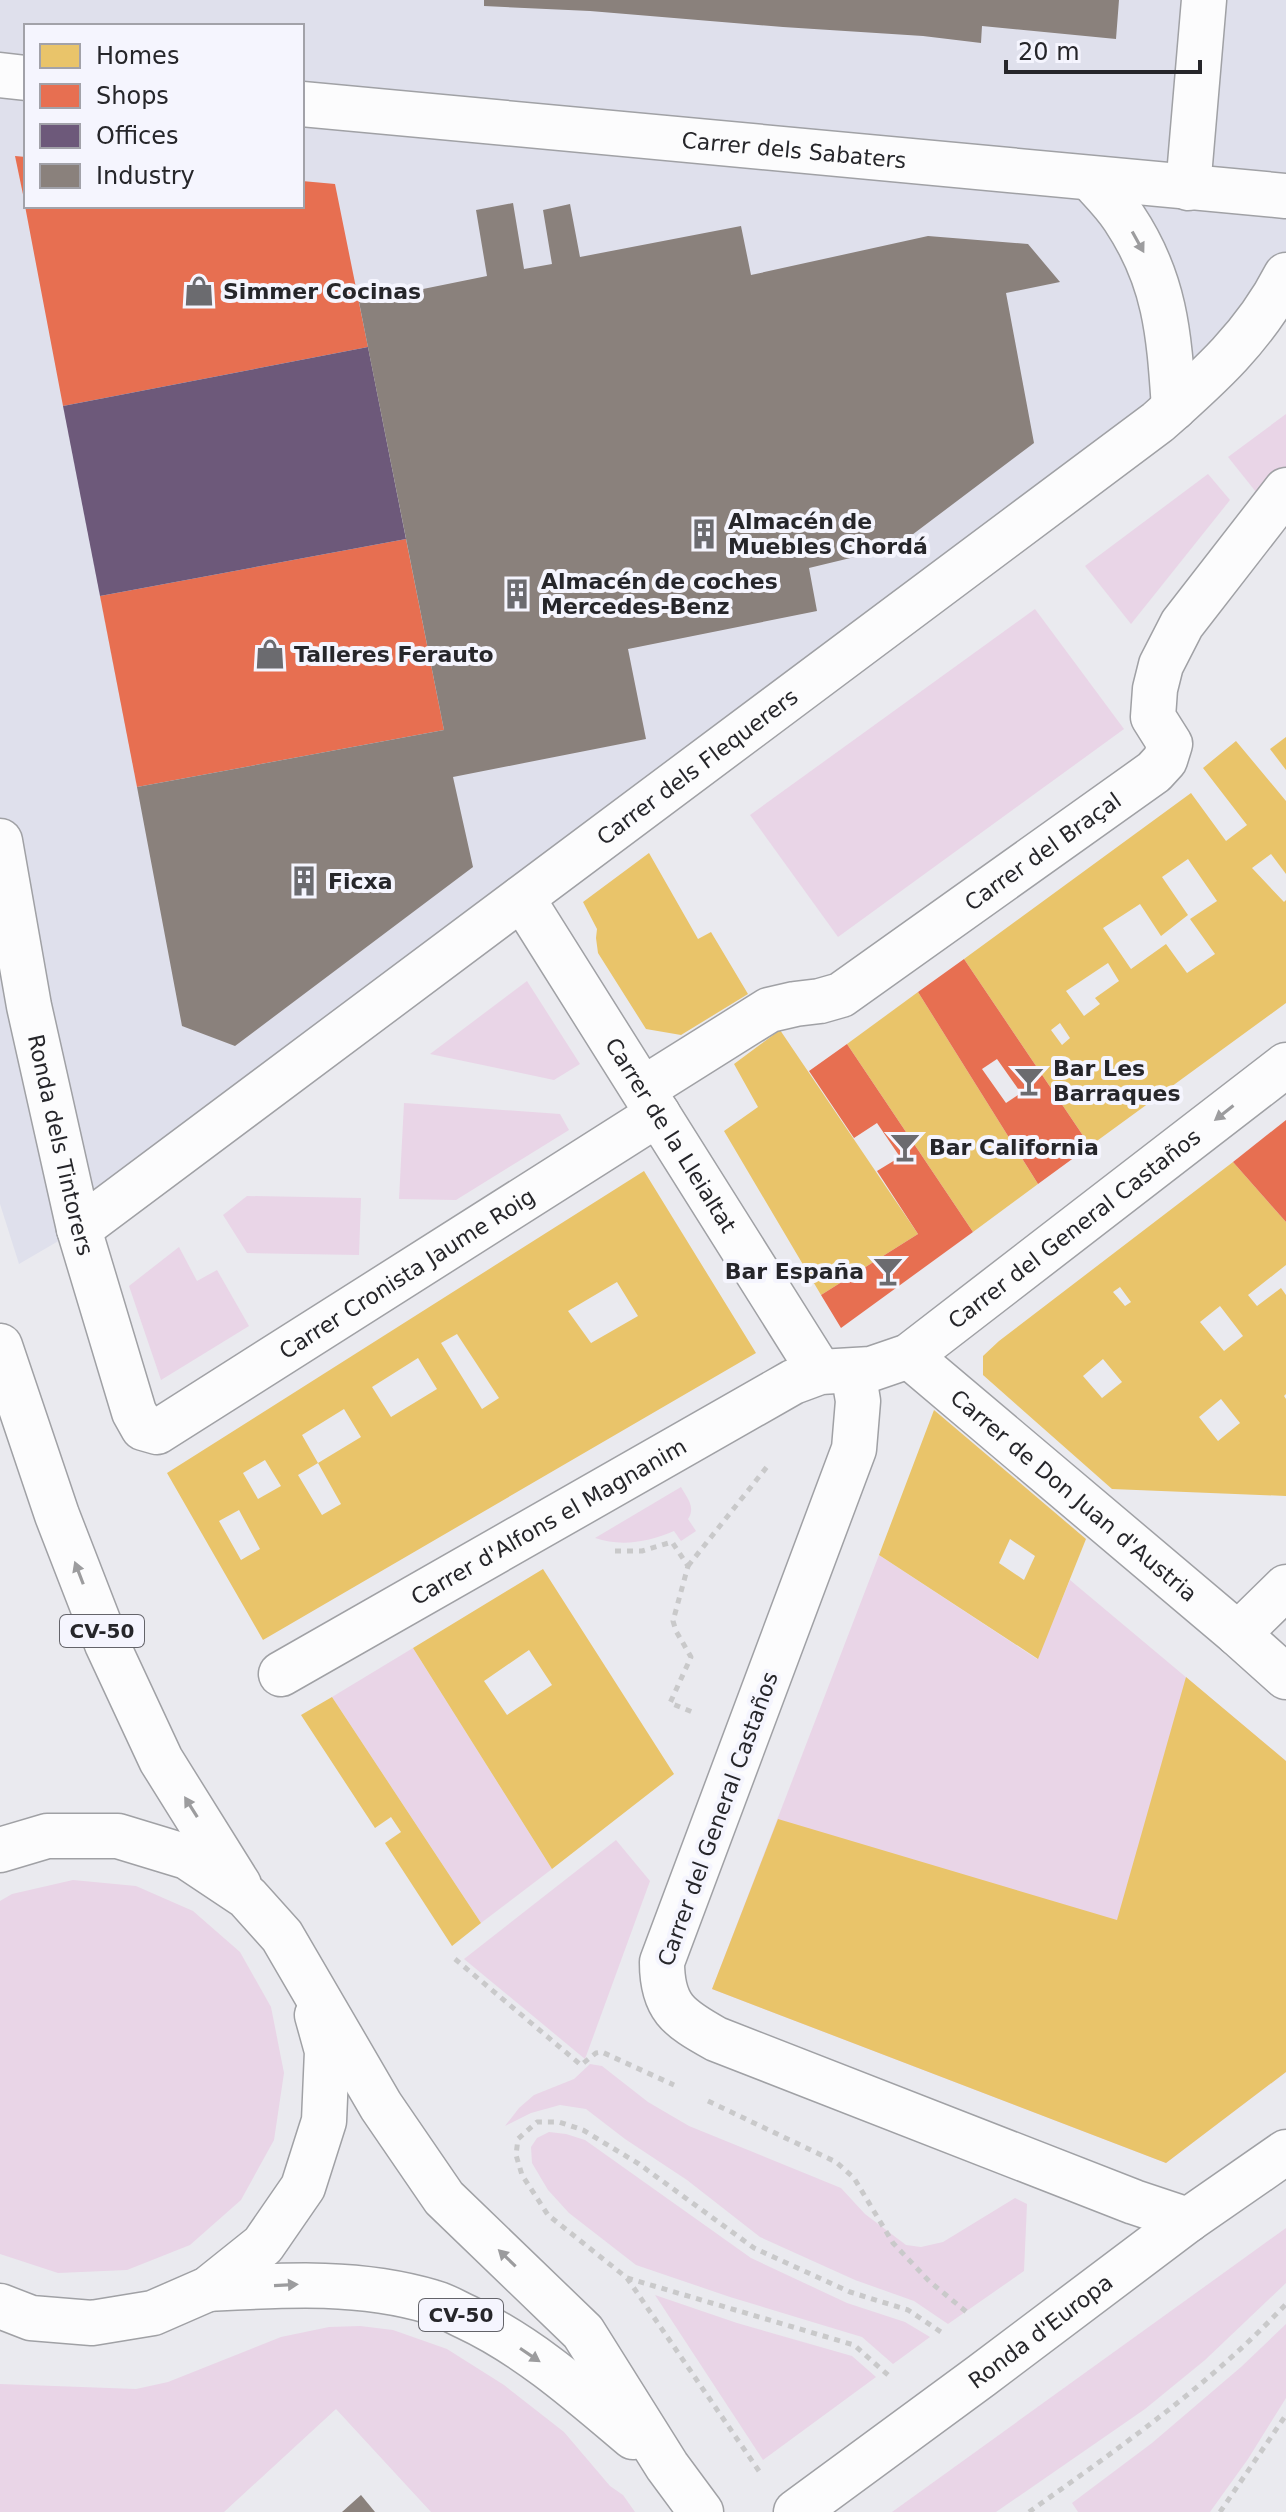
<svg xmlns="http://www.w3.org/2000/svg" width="1286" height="2512" font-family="'DejaVu Sans',sans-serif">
  <rect width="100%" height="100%" fill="#eaeaef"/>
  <path fill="#dfe0ec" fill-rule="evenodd" d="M0,0H1286V275L1246,336L79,1229L19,1264L0,1204ZM26,26H302V206H26Z"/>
  <g fill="#e9d5e7">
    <path d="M1286,414V467L1260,497L1228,457Z"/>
    <path d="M1208,474L1230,500L1131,624L1085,566Z"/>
    <path d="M1035,609L1124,729L838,937L750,815Z"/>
    <path d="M527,981L580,1064L554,1080L430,1054Z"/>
    <path d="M404,1103L560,1114L569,1130L456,1200L399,1199Z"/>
    <path d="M247,1196L361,1198L359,1255L247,1253L223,1215Z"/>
    <path d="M179,1247L197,1281L217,1270L249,1326L161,1380L129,1286Z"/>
    <path d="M681,1487C687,1498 696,1507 688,1519L696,1531L681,1541L674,1531C649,1542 621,1547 595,1538Z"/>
    <path d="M879,1555L1037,1659L1070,1580L1286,1761V2072L1166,2163L712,1989Z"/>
    <path d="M413,1648L552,1869L481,1923L332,1697Z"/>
    <path d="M616,1840L650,1881L585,2059L464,1959Z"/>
    <path d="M73,1880L136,1886L193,1911L240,1952L271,2007L284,2073L274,2140L241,2200L190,2245L127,2270L58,2273L0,2254V1901L12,1894Z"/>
    <path d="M590,2064L602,2066L648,2102L689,2126L841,2188L865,2214L906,2245L921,2247L943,2242L1015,2198L1027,2204L1024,2271L948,2324L914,2301L855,2280L760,2237L687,2180L625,2139L586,2109L560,2105L531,2113L505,2126L519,2108L534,2095L574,2079Z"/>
    <path d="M549,2132L566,2134L585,2140L751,2258L847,2303L905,2322L930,2337L893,2364L862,2337L730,2297L636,2265L569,2213L548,2190L532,2163L531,2147L537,2138Z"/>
    <path d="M1286,2228V2283L1205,2360L1145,2409L996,2512H892Z"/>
    <path d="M655,2295L737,2323L852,2356L876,2377L763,2460Z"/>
    <path d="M1286,2324V2398L1248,2459L1210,2512H1078L1072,2503L1152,2443L1241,2367Z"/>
    <path d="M360,2326L393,2330L447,2349L504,2385L564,2432L610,2486L623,2495L635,2512H431L336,2409L224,2512H0V2384L136,2389L168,2382L281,2337L329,2327Z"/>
  </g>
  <g fill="#e9c46a" fill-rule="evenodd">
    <path d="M1286,737V770L1270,749Z"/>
    <path d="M1236,741L1286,801V874L1271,854L1252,868L1284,902L1286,900V1003L1090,1146L964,959L1191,793L1226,841L1247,825L1203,768ZM1188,859L1217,901L1190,919L1215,954L1187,973L1166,944L1131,969L1103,928L1140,904L1161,936L1188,915L1162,877ZM1108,963L1119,981L1095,998L1100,1004L1084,1016L1066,991ZM1060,1023L1070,1038L1062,1045L1051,1030Z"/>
    <path d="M649,853L698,939L711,932L748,994L681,1035L646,1029L598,953L596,938L597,929L583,902Z"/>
    <path d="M918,992L1038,1184L973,1232L847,1044Z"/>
    <path d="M780,1030L918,1234L821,1295L724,1131L758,1107L734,1064Z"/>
    <path d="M1233,1162L1286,1222V1265L1248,1295L1257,1306L1281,1288L1286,1295V1394L1284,1396L1286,1399V1496L1112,1489L983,1375V1356L999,1341ZM1120,1287L1131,1302L1125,1306L1113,1292ZM1220,1306L1243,1336L1224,1351L1200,1322ZM1103,1359L1122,1382L1102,1398L1083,1376ZM1221,1399L1240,1423L1218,1441L1199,1417Z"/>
    <path d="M644,1171L756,1353L263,1640L167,1473ZM617,1282L638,1316L591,1343L568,1311ZM457,1334L499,1398L482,1409L441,1343ZM418,1358L437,1389L391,1417L372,1387ZM344,1409L361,1437L318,1463L341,1504L322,1515L298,1475L318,1463L302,1435ZM265,1460L281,1486L258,1499L243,1473ZM239,1510L260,1549L241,1560L219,1521Z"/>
    <path d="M934,1410L1086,1539L1038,1659L879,1555ZM1010,1539L1035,1556L1024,1580L999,1563Z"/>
    <path d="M543,1569L674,1774L552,1869L413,1648ZM529,1650L552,1685L507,1715L484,1681Z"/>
    <path d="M1186,1677L1286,1761V2072L1166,2163L712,1989L778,1819L1117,1920Z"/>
    <path d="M332,1697L481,1923L452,1946L385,1843L401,1832L391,1817L375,1828L301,1715Z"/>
  </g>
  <g fill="#e76f51" fill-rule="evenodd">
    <path d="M15,156L26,157V203L25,204Z"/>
    <path d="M302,181L335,184L368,347L63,406L25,206H302Z"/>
    <path d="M406,539L444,730L137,787L100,596Z"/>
    <path d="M964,959L1090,1146L1038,1184L918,992ZM997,1059L1021,1093L1006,1103L982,1069Z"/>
    <path d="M847,1044L973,1232L841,1328L821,1295L918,1234L877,1171L900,1157L877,1123L854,1138L809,1071Z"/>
    <path d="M1286,1120V1222L1233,1162Z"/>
  </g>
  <path fill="#6d597a" d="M368,347L406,539L100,596L63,406Z"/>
  <g fill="#8a817c">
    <path d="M484,0H1119L1116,39L982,26L981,43L923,36L783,27L590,11L484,6Z"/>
    <path d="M513,203L524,269L552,264L543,210L570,204L580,257L741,226L751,275L928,236L1028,244L1060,282L1006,293L1034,443L896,547L809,568L817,611L628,649L646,739L453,777L473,867L235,1046L182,1026L137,787L444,730L359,302L487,276L476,210Z"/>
    <path d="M361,2495L375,2512H342Z"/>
  </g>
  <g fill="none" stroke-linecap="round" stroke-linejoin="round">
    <g stroke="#a0a1a5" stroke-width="47">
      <g id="minor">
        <path d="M0,75L26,78"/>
        <path id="s1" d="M302,104L1286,196"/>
        <path d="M1092,180C1103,192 1115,204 1124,218C1166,281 1169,335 1174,408"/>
        <path d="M1188,188L1204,0"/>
        <path id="s2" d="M0,841L29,1006L79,1229L134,1412L143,1428L157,1432L658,1114"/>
        <path id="s3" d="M522,898L820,1372"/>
        <path id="s4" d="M643,1089L769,1010L795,1004L820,1001L841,995L1154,772L1165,760L1170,744L1153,717L1155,689L1161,665L1182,624L1286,490"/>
        <path id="s5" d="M79,1229L1158,422C1209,377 1255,336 1286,275"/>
        <path id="s6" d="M909,1356L1238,1634L1286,1677"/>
        <path d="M853,1371L858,1401L854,1449L662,1962C662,2007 678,2018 716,2039L1134,2202L1188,2220"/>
        <path d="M1238,1634L1286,1587"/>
        <path id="s7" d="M281,1674L793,1382L820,1372L871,1369L909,1356L1286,1065"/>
        <path id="s8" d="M796,2512L981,2376L1188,2220L1286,2152"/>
      </g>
    </g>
    <g stroke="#a0a1a5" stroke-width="47">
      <g id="major">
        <path d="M0,1346L57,1515L107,1644L161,1760L239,1885"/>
        <path d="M0,1850L47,1836H118L187,1857L247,1897L282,1936L381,2106L444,2198L583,2332L667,2466L701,2512"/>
        <path d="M208,2289C283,2285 359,2280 432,2302C444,2305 455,2312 466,2317C528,2346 581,2393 633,2437"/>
        <path d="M0,2306L31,2318L92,2323L153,2313L208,2289L263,2245L303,2187L324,2121L327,2051L317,2015"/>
      </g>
    </g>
    <g stroke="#c9c9ca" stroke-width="5" stroke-dasharray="6 6" stroke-linecap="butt">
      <path d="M615,1551H642L672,1542L688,1566L673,1621L676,1631L691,1657L670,1703L695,1713"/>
      <path d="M688,1566L770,1463"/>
      <path d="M455,1959L581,2065L596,2053L602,2052L674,2085"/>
      <path d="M708,2101L836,2162L854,2178L893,2243L929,2281L969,2314"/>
      <path d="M627,2278L854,2345L888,2375"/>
      <path d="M759,2471L627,2278L548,2215L522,2175L516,2155L518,2139L537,2122H559L583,2130L639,2164L754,2248L850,2292L908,2310L944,2334"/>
      <path d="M1029,2512C1119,2448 1210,2385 1286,2304"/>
      <path d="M1220,2512L1286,2415"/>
    </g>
    <use href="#minor" stroke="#fcfcfd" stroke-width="44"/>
    <use href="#major" stroke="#fcfcfd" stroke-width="44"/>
  </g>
  <defs><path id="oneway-solid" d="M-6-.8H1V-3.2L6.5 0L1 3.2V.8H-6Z" transform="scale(2)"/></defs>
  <g fill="#9c9c9e">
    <use href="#oneway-solid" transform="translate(1138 242) rotate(61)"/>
    <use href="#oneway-solid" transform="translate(1224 1113) rotate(142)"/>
    <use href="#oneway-solid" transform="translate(79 1573) rotate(-111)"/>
    <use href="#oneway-solid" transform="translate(191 1807) rotate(-122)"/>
    <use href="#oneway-solid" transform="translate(507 2258) rotate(-136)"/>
    <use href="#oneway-solid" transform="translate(286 2285) rotate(-3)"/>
    <use href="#oneway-solid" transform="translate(530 2355) rotate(34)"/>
  </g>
  <defs>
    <g id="shop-bare" transform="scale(2.4)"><path d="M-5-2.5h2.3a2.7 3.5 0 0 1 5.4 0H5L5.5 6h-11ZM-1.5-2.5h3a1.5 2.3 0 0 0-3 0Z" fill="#6b6b6f" stroke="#f5f5fe" stroke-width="2.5" paint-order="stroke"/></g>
    <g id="building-bare" transform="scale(2.4)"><path d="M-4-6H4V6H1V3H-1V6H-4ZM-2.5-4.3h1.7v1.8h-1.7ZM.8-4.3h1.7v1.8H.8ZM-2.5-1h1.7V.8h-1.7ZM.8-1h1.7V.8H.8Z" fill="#6b6b6f" stroke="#f5f5fe" stroke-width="2.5" paint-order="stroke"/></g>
    <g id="bar-bare" transform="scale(2.4)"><path d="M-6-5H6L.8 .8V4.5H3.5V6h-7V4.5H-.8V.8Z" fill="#6b6b6f" stroke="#f5f5fe" stroke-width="2.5" paint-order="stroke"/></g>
  </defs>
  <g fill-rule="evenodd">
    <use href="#shop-bare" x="199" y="291"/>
    <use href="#building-bare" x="704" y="534"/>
    <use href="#building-bare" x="517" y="594"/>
    <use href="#shop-bare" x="270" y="654"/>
    <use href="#building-bare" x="304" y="881"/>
    <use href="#bar-bare" x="1029" y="1081"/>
    <use href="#bar-bare" x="905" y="1147"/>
    <use href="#bar-bare" x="888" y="1271"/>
  </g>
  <g text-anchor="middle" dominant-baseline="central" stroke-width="8" stroke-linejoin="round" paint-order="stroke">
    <g fill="#f5f5fe" stroke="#64646a" stroke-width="2">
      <rect x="60" y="1615" width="84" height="32" rx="6"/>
      <rect x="419" y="2299" width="84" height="32" rx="6"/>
    </g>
    <g font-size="20" font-weight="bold" fill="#26262a">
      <text x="102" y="1631">CV-50</text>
      <text x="461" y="2315">CV-50</text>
    </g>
    <g font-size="22" fill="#26262a" stroke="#f5f5fe">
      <text stroke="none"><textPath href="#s1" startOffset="494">Carrer dels Sabaters</textPath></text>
      <text stroke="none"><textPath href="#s5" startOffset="772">Carrer dels Flequerers</textPath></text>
      <text stroke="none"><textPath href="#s4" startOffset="470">Carrer del Braçal</textPath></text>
      <text stroke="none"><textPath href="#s3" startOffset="280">Carrer de la Lleialtat</textPath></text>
      <text stroke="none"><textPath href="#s2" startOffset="310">Ronda dels Tintorers</textPath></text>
      <text stroke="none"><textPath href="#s7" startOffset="918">Carrer del General Castaños</textPath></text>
      <text stroke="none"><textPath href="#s2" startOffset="916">Carrer Cronista Jaume Roig</textPath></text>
      <text stroke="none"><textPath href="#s6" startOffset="216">Carrer de Don Juan d'Austria</textPath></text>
      <text stroke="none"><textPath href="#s7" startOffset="308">Carrer d'Alfons el Magnanim</textPath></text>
      <text transform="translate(718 1819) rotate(-70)">Carrer del General Castaños</text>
      <text stroke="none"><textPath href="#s8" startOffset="304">Ronda d'Europa</textPath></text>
    </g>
    <g font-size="22" font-weight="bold" fill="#26262a" stroke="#f5f5fe" text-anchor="start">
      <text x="223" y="291">Simmer Cocinas</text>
      <text x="728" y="521">Almacén de<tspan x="728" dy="25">Muebles Chordá</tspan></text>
      <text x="541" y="581">Almacén de coches<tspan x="541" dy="25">Mercedes-Benz</tspan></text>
      <text x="294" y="654">Talleres Ferauto</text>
      <text x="328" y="881">Ficxa</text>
      <text x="1053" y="1068">Bar Les<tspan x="1053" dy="25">Barraques</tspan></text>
      <text x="929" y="1147">Bar California</text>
      <text x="864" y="1271" text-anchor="end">Bar España</text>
    </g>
  </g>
  <rect x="24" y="24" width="280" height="184" fill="#f5f5fe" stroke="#a2a2a9" stroke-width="2"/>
  <rect x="40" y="44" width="40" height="24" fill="#e9c46a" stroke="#a2a2a9" stroke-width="2"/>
  <text x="96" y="64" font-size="24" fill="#26262a">Homes</text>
  <rect x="40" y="84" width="40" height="24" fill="#e76f51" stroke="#a2a2a9" stroke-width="2"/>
  <text x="96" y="104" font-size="24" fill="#26262a">Shops</text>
  <rect x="40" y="124" width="40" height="24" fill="#6d597a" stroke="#a2a2a9" stroke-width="2"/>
  <text x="96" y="144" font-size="24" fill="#26262a">Offices</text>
  <rect x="40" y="164" width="40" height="24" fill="#8a817c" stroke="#a2a2a9" stroke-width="2"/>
  <text x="96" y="184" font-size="24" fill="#26262a">Industry</text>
  <path d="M1006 60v12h194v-12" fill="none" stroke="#26262a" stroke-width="4"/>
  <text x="1018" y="60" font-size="24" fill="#26262a" stroke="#f5f5fe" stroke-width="6" paint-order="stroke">20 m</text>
</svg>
